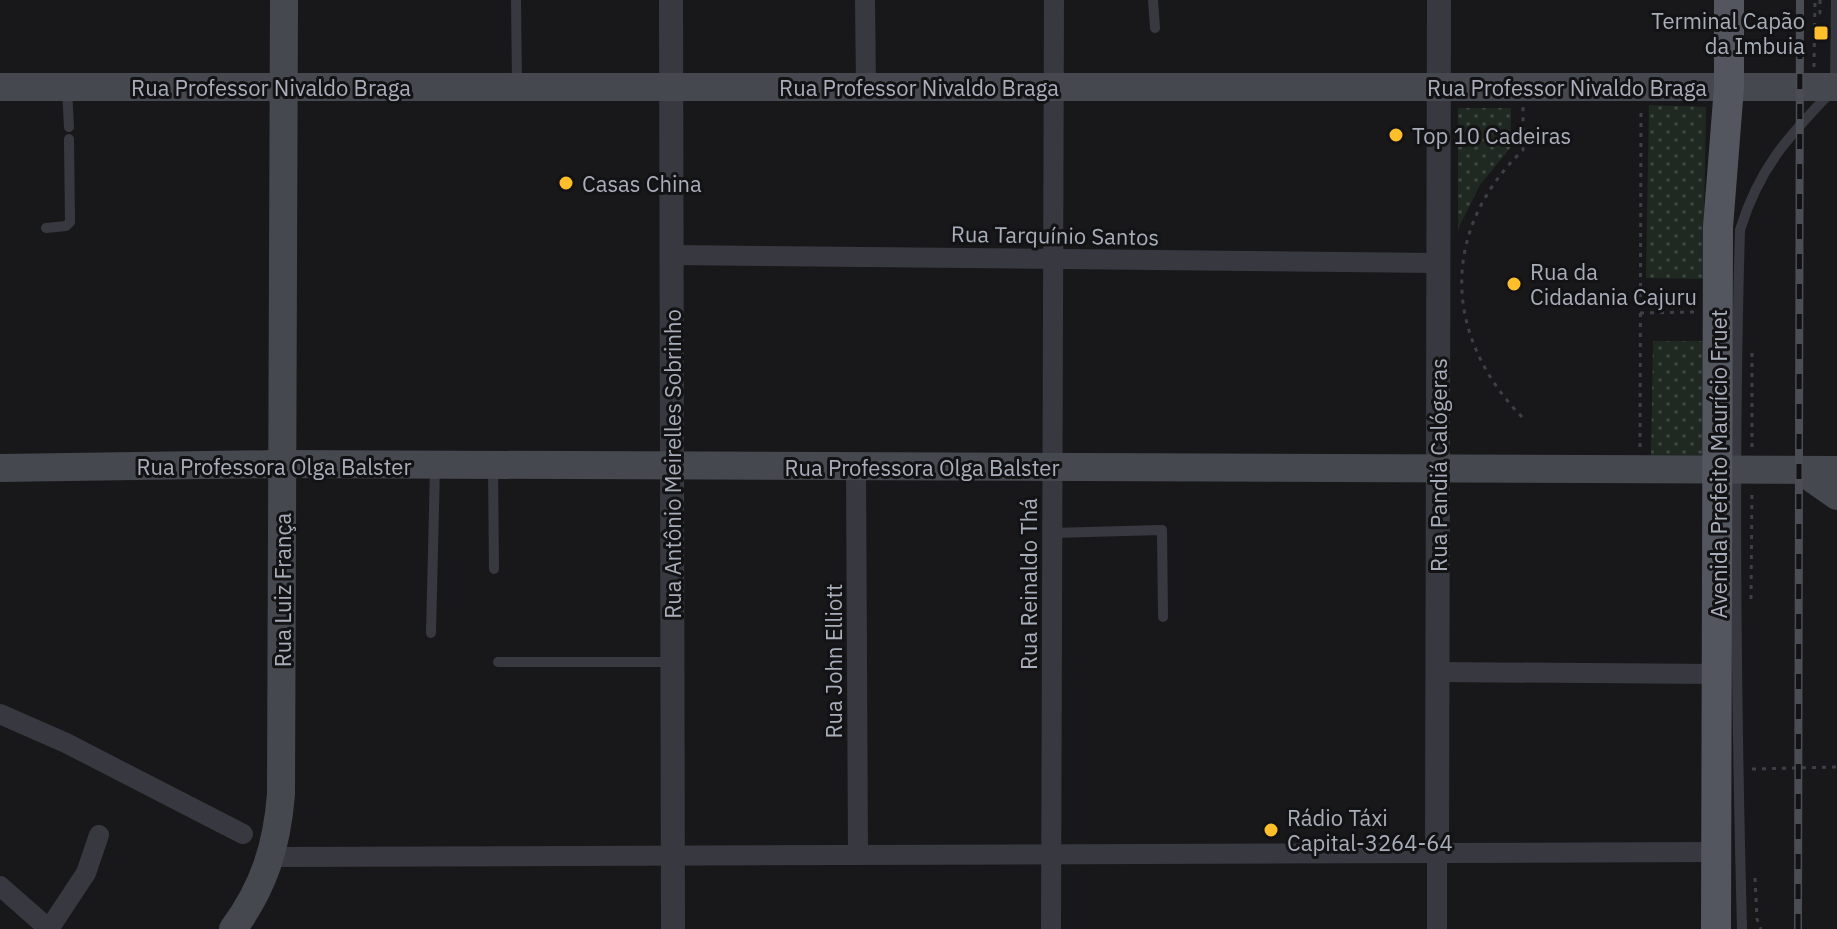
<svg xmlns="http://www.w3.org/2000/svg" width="1837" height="929" font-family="'IBM Plex Sans',sans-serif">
  <defs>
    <pattern id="grass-dots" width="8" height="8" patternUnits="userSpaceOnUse" patternTransform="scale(2)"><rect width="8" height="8" fill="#1f2921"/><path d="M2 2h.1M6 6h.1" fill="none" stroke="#3d463f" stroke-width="1.8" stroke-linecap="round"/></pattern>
  </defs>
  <rect width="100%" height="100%" fill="#18181a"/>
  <g fill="url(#grass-dots)">
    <path d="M1649,105L1706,107L1703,279L1646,278Z"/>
    <path d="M1458,108H1511V147L1480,185L1458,229Z"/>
    <path d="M1653,341H1711L1709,455H1651Z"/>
  </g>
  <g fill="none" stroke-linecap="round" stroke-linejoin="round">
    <g stroke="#3e4047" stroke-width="3" stroke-dasharray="4 6" stroke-linecap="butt">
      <path d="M1820,0V13H1824"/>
      <path d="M1814,67L1815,0"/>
      <path d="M1640,313L1694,312"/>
      <path d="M1522,417C1443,336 1440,230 1523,150V107"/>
      <path d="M1640,447L1641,107"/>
      <path d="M1752,447V350"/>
      <path d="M1751,599L1752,490"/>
      <path d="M1752,769L1837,767"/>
      <path d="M1755,878L1757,919L1761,929"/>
    </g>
    <g stroke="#383940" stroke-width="10">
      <path d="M516,0L517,85"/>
      <path d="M1153,0L1155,28"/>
      <path d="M1835,86L1836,0"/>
      <path d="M67,89L69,127"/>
      <path d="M46,228L66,226L70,222L69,139"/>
      <path d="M493,467L494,569"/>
      <path d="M1052,533L1162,530L1163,617"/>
      <path d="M431,633L435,467"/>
      <path d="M498,662H672"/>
      <path d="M1742,929C1736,696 1733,462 1740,230C1759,168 1787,138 1830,93"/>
    </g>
    <g stroke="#383940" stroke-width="20">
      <path d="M865,0L866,87"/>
      <path d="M672,255L1438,263"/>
      <path d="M856,467L858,855"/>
      <path d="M1437,672L1717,674"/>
      <path d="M0,714L66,743L243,834"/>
      <path d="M272,857L1716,852"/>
      <path d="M0,886L49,929"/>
      <path d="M49,929L86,873L99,835"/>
      <path d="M1051,929L1054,0"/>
      <path d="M1437,929V853"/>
    </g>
    <g stroke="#383940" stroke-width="24">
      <path d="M671,0L673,929"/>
      <path d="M1437,853L1439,0"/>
    </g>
    <g stroke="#464850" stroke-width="28">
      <path d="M0,87H1837"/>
      <path d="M0,468L282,464L1837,470"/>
      <path d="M1800,470L1837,496"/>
      <path d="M233,929C264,887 277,846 281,794L284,0"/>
    </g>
    <path stroke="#54565f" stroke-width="30" d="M1716,929L1718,227L1729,87V0"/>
    <g stroke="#4b4d55" stroke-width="8">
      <path id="rail" d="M1798,929L1800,0"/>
    </g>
    <use href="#rail" stroke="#131315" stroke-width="5" stroke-dasharray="15" stroke-linecap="butt"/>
  </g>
  <g fill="#ffbf2b" stroke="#131315" stroke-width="3">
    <rect x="1813" y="25" width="16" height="16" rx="4"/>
    <circle cx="1396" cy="135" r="8"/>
    <circle cx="566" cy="183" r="8"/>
    <circle cx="1514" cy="284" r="8"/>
    <circle cx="1271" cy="830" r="8"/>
  </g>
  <g text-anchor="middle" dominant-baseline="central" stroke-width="6" stroke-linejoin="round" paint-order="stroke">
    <g font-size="22" fill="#a9aebb" stroke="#131315" text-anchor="start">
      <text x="1805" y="20" text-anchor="end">Terminal Capão<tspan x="1805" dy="25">da Imbuia</tspan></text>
      <text x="1412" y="135">Top 10 Cadeiras</text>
      <text x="582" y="183">Casas China</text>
      <text x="1530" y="271">Rua da<tspan x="1530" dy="25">Cidadania Cajuru</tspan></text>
      <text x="1287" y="817">Rádio Táxi<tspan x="1287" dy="25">Capital-3264-64</tspan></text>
    </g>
    <g font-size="22" fill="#a9aebb" stroke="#131315">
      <text x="271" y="87">Rua Professor Nivaldo Braga</text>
      <text x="919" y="87">Rua Professor Nivaldo Braga</text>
      <text x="1567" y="87">Rua Professor Nivaldo Braga</text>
      <text transform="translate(1055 235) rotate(1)">Rua Tarquínio Santos</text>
      <text transform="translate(672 464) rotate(-90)">Rua Antônio Meirelles Sobrinho</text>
      <text transform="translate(1718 464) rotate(-90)">Avenida Prefeito Maurício Fruet</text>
      <text transform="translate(1438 465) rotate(-90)">Rua Pandiá Calógeras</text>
      <text x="274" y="466">Rua Professora Olga Balster</text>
      <text x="922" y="467">Rua Professora Olga Balster</text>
      <text transform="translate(1028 584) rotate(-90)">Rua Reinaldo Thá</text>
      <text transform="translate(282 590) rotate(-90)">Rua Luiz França</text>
      <text transform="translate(833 661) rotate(-90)">Rua John Elliott</text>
    </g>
  </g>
</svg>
